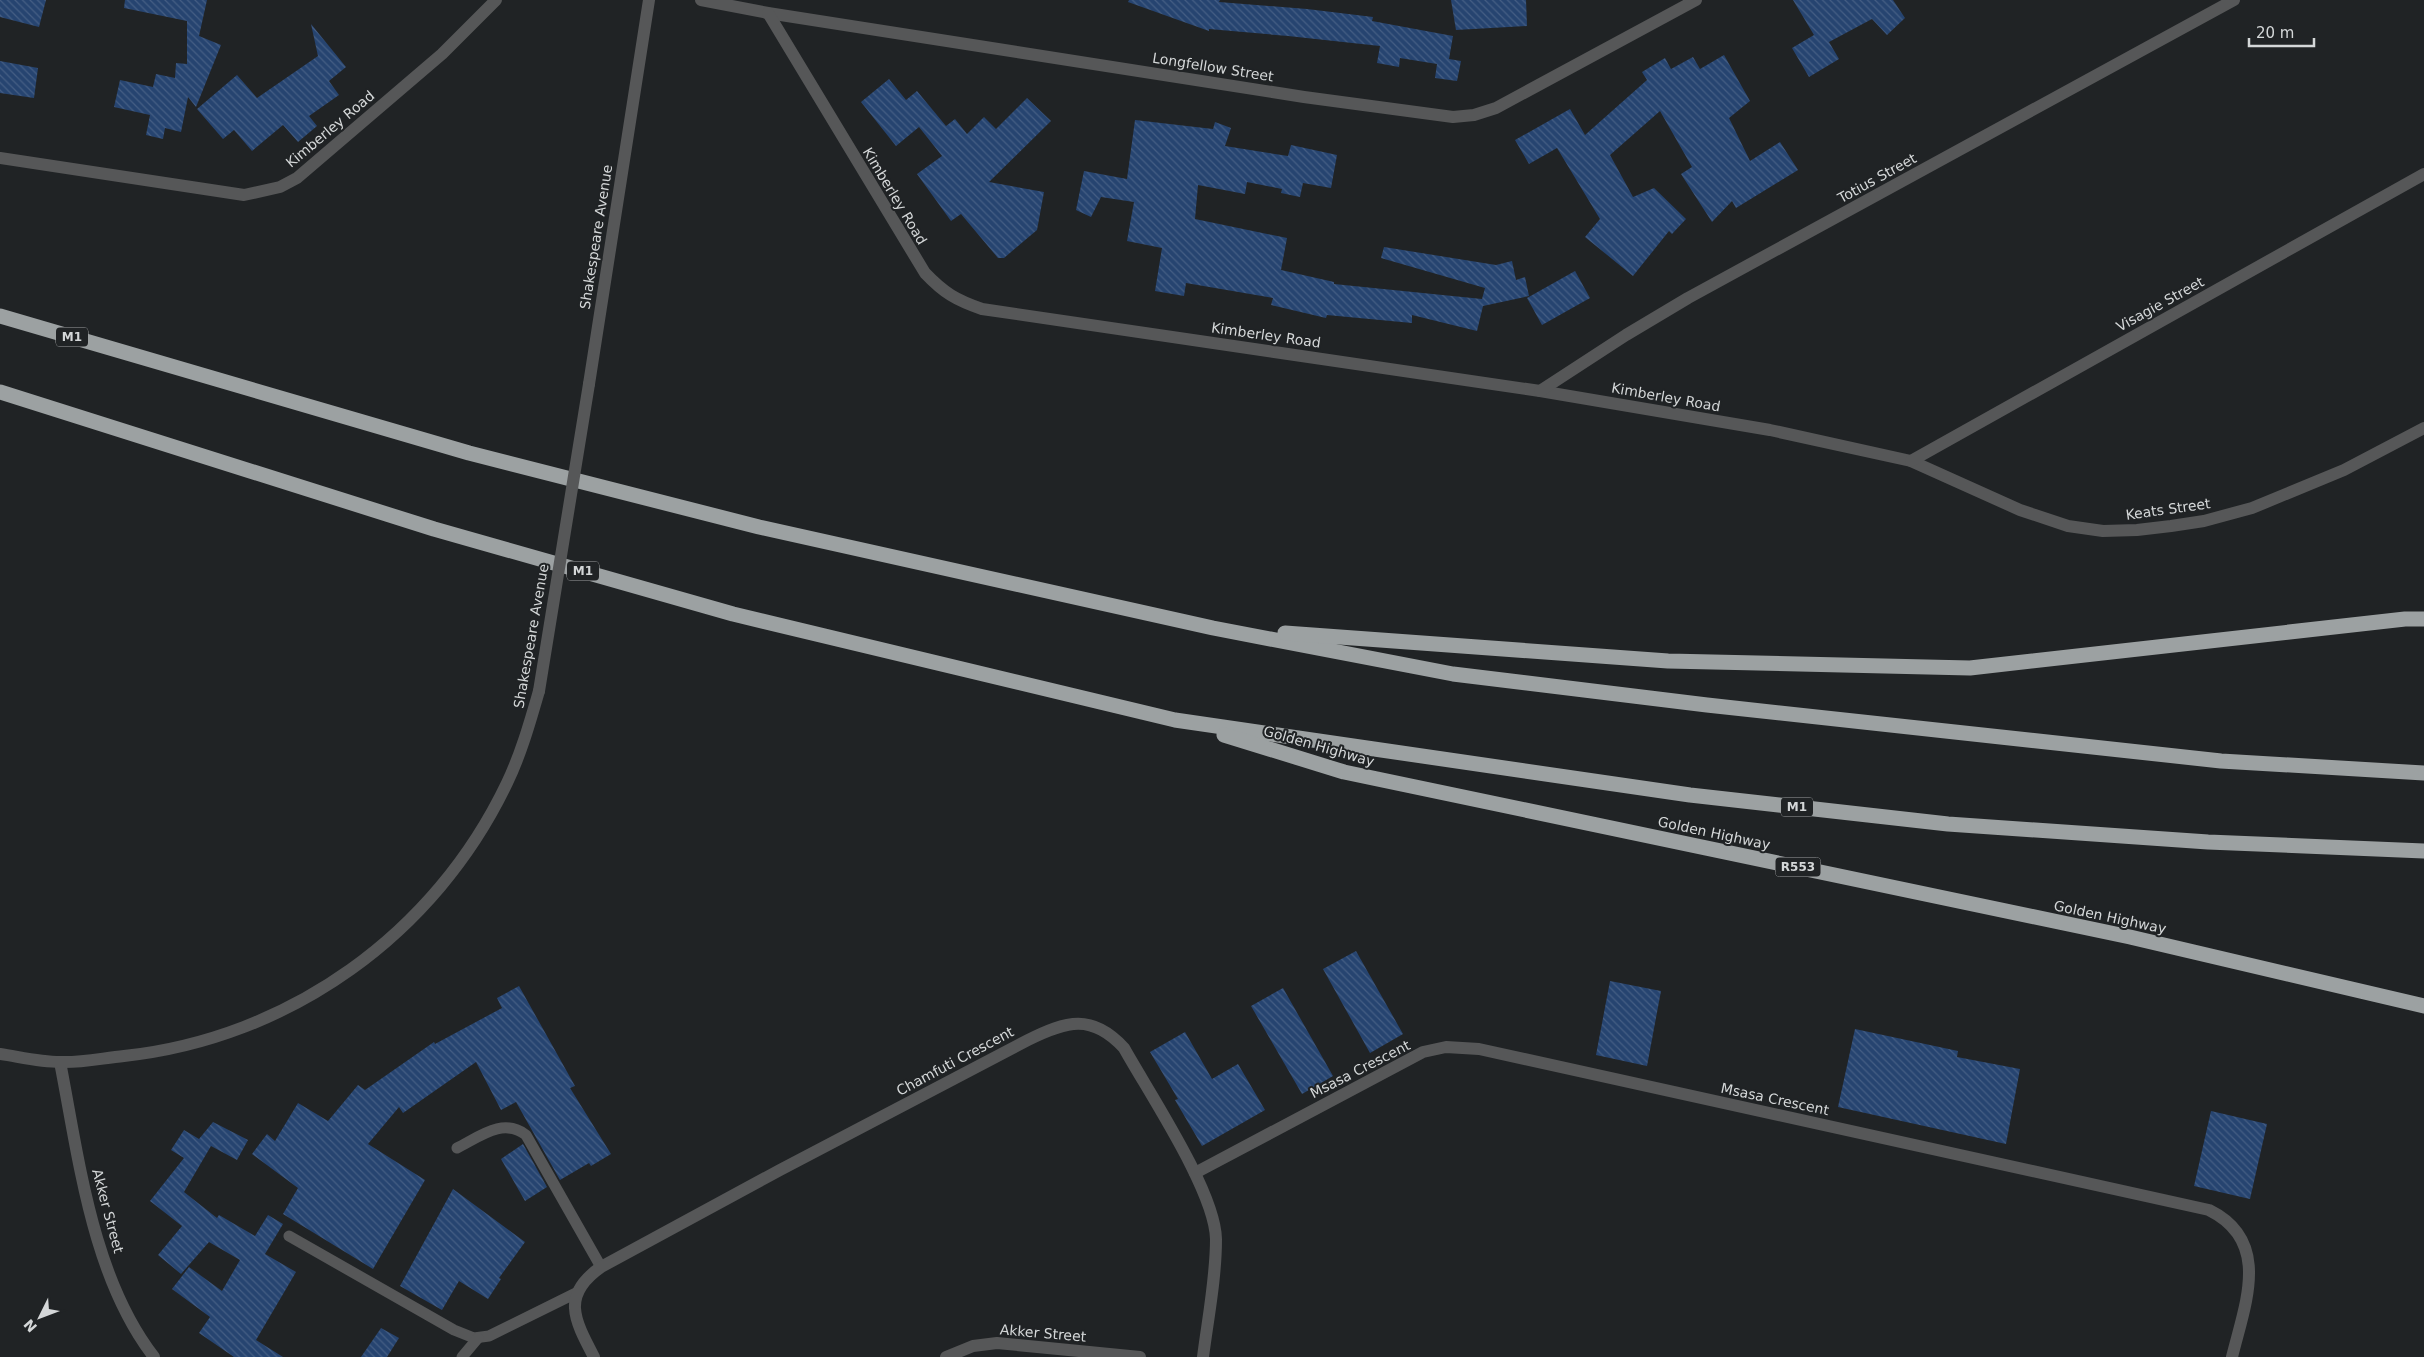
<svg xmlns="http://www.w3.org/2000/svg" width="2424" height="1357" font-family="'DejaVu Sans',sans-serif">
  <defs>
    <pattern id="building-back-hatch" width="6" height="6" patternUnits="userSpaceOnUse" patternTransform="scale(1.25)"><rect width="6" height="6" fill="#264470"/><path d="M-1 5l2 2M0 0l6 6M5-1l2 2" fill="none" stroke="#455e84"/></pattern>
  </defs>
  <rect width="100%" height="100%" fill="#202325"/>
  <g fill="url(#building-back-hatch)">
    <path d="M0,0H46L39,27L0,17Z"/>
    <path d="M125,0H207L199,36L221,45L196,107L188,97L181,132L165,128L163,139L146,135L150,115L114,107L120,80L153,87L156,74L175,78L176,63L187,64V21L124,8Z"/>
    <path d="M1129,0H1220L1219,2L1307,9L1373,17L1372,21L1453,36L1449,59L1461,61L1457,81L1435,78L1437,64L1400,58L1399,67L1377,63L1380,46L1288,36L1209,29V31L1128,2Z"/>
    <path d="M1451,0H1526L1527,26L1456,30Z"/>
    <path d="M1793,0H1893L1905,18L1887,35L1872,19L1829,42L1839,59L1809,77L1792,48L1814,35Z"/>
    <path d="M311,24L346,67L329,81L339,95L309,116L317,126L298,142L283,125L252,151L234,130L223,139L197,109L237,75L257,98L318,56Z"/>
    <path d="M1724,55L1750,101L1729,118L1750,161L1780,142L1798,170L1736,208L1732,201L1712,222L1681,174L1692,167L1660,111L1610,155L1633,197L1654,188L1686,219L1672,234L1669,231L1633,276L1585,237L1600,219L1557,148L1529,164L1515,140L1570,109L1585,135L1647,80L1642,72L1665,58L1671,69L1693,57L1700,69Z"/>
    <path d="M0,61L38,68L34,98L0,93Z"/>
    <path d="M889,79L906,100L917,91L946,126L955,119L967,134L984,117L996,129L1027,98L1051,121L989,182L1044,192L1037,230L1004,258H998L961,214L951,221L917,174L942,156L919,127L896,146L861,102Z"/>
    <path d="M1135,120L1213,129L1215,122L1231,128L1225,146L1288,156L1291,145L1337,155L1331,188L1303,183L1300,197L1281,193L1282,189L1247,182L1245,194L1198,185L1195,219L1287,238L1281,270L1334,282V284L1482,299L1485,288L1381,258L1384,247L1496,265L1512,261L1516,280L1525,277L1529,296L1483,306L1477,331L1412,315V323L1327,315L1326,318L1271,305L1273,298L1186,283L1184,296L1155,291L1162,248L1127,241L1134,202L1101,197L1091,217L1076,210L1084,171L1127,179Z"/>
    <path d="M1575,271L1590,298L1542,325L1527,298Z"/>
    <path d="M1356,951L1403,1034L1370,1053L1323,969Z"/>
    <path d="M1610,981L1661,991L1647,1066L1596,1055Z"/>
    <path d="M519,986L575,1086L570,1088L611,1154L591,1166L589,1163L560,1180L516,1102L501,1110L476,1062L403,1113L399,1107L368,1144L425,1180L373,1269L283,1214L298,1188L252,1154L267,1134L275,1141L298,1103L328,1121L358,1085L365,1090L434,1042L435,1044L502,1008L497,998Z"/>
    <path d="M1283,988L1333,1076L1302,1094L1251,1006Z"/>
    <path d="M1855,1029L1958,1051L1957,1057L2020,1069L2006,1144L1838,1107Z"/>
    <path d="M1185,1032L1212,1079L1238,1064L1265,1110L1202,1146L1175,1100L1178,1099L1150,1052Z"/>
    <path d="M2211,1111L2267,1124L2250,1199L2194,1186Z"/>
    <path d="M213,1122L248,1140L237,1160L211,1146L184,1192L217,1218L219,1215L255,1236L268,1215L283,1224L265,1254L296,1272L256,1340L283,1357H234L199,1333L210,1317L172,1289L189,1267L222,1291L240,1260L209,1242L181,1274L158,1255L182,1226L150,1201L184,1158L171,1150L184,1130L199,1139Z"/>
    <path d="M523,1144L547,1187L525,1201L501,1159Z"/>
    <path d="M453,1189L525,1242L499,1278L501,1279L488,1299L459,1281L442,1310L400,1286Z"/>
    <path d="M381,1328L399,1338L387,1357H361Z"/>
  </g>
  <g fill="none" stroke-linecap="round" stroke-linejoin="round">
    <g stroke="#565758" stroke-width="11">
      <path d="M457,1148C479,1137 503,1117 526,1135L601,1267"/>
      <path d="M289,1236L454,1330L474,1338L489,1336L576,1293"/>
      <path d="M462,1357L478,1338"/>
    </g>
    <g stroke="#565758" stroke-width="12">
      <path d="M701,0L768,13L1304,97L1453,117L1474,115L1496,108L1696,0"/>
      <path d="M768,13L925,273C944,293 956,300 982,309L1540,391L1770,430L1911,461L2020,510L2068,526L2103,531L2137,530L2171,526L2204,521L2252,508L2344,470L2424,428"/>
      <path d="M0,158L244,195L280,187L297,178L442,54L496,0"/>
      <path d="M1540,391L1626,335L1688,298L2234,0"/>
      <path d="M1911,461L2424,174"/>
      <path d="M60,1062C79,1159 92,1277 154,1357"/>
      <path d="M1195,1173L1423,1052L1446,1047L1479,1049L2209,1210C2272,1241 2245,1304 2232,1357"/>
      <path d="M594,1357C574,1319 561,1295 601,1267L780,1170L1028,1040C1066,1021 1092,1013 1124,1048C1149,1093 1215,1191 1216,1239C1216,1278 1208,1318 1203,1357"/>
      <path d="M946,1357L973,1346L997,1343L1140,1357"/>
    </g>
    <g stroke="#565758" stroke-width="12">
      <path d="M589,384L649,0"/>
      <path d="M0,1054C20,1057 40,1062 60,1062C81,1063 103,1058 124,1056C290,1038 435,934 507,783C521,754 530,722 539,691"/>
    </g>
    <g stroke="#9ca1a2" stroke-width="15">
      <path d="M0,316L469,453L759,527L1213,628L1453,674L1707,705L2221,761L2424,773"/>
      <path d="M0,392L434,529L733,614L1175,720L1690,795L1948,824L2208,842L2424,851"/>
      <path d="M1285,633L1668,661L1970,668L2405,619H2424"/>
      <path d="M1224,735L1344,772L2130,937L2424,1006"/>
    </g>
    <path stroke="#565758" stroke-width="12" d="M539,691L589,384"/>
  </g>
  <g text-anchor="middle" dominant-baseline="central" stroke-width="4" stroke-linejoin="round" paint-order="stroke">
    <g fill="#202325" stroke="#9ea1a2" stroke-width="1">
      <rect x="56" y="327.5" width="32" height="19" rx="4"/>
      <rect x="567" y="561.5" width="32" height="19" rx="4"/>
      <rect x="1781" y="797.5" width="32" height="19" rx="4"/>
      <rect x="1775.5" y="857.5" width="45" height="19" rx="4"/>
    </g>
    <g font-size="12" font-weight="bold" fill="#d4d7d8">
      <text x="72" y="337">M1</text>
      <text x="583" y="571">M1</text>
      <text x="1797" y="807">M1</text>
      <text x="1798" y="867">R553</text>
    </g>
    <g font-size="14" fill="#d4d7d8" stroke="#202325">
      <text transform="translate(1213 67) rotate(9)">Longfellow Street</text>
      <text transform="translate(330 129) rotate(-40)">Kimberley Road</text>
      <text transform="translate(1877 178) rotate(-29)">Totius Street</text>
      <text transform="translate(895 196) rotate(59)">Kimberley Road</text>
      <text transform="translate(596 237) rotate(-81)">Shakespeare Avenue</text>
      <text transform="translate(2160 304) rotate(-29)">Visagie Street</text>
      <text transform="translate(1266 335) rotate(8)">Kimberley Road</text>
      <text transform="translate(1666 397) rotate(10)">Kimberley Road</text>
      <text transform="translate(2168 509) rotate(-8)">Keats Street</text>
      <text transform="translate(531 636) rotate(-80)">Shakespeare Avenue</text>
      <text transform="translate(1319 746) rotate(16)">Golden Highway</text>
      <text transform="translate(1714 833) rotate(12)">Golden Highway</text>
      <text transform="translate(2110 917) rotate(12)">Golden Highway</text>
      <text transform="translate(955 1061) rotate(-28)">Chamfuti Crescent</text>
      <text transform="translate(1360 1069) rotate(-27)">Msasa Crescent</text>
      <text transform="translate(1775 1099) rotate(12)">Msasa Crescent</text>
      <text transform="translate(108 1211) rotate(75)">Akker Street</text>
      <text transform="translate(1043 1333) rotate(5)">Akker Street</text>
    </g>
  </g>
  <g transform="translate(40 1317) rotate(228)" stroke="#202325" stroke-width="4" paint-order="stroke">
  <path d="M0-4L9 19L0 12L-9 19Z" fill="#d4d7d8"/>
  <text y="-8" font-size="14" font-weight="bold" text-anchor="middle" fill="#d4d7d8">N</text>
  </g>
  <path d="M2249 38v8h65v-8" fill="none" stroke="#d4d7d8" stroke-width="2.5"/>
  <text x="2256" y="38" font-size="15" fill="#d4d7d8" stroke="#202325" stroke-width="4" paint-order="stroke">20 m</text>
</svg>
